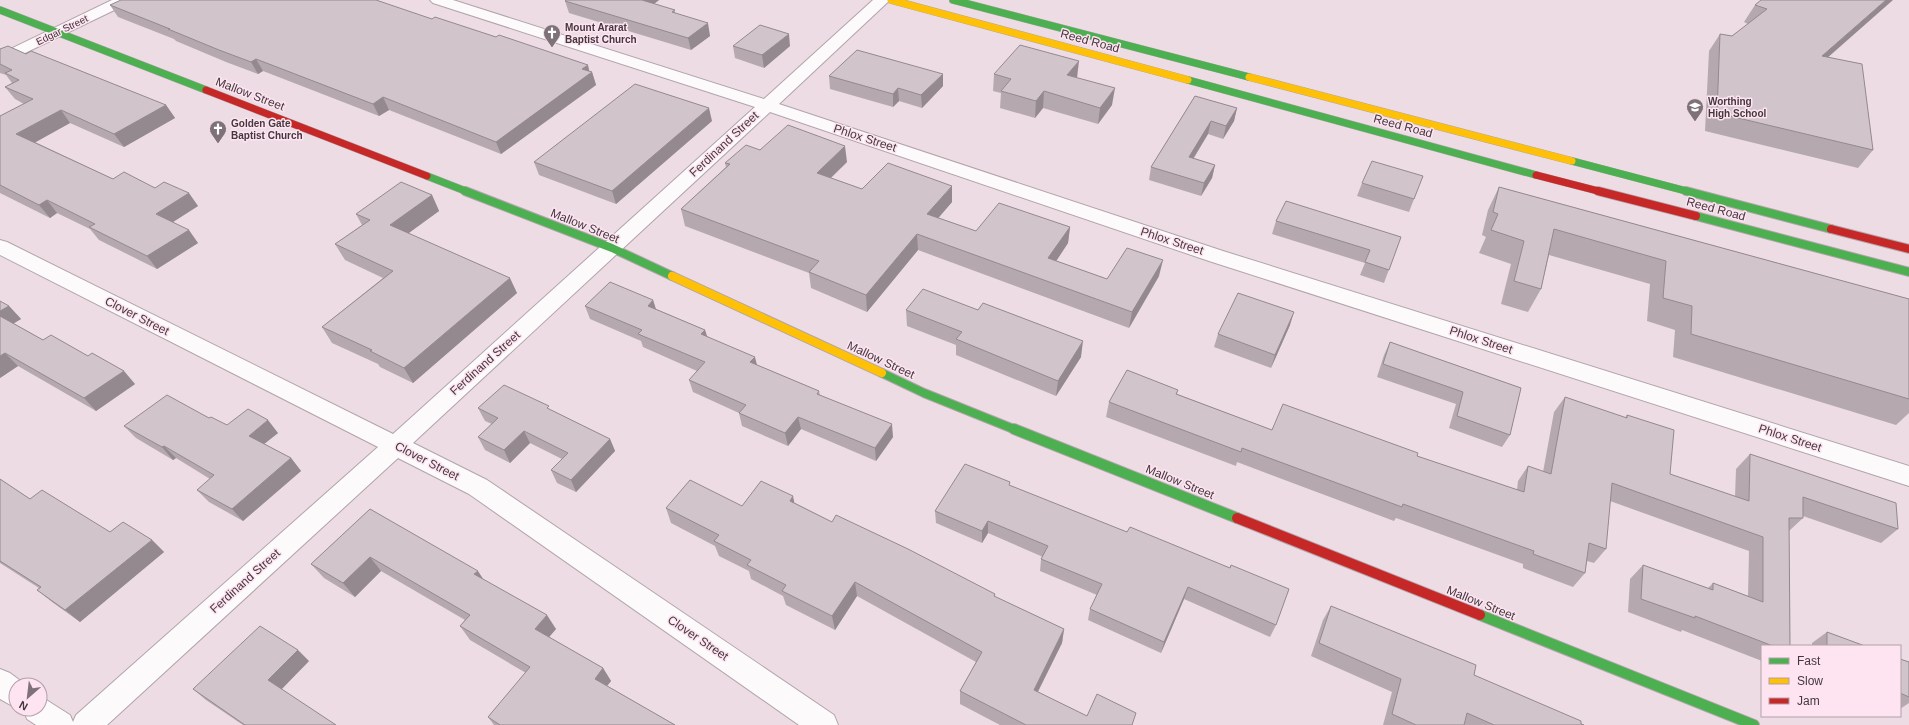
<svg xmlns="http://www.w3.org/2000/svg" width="1909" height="725" font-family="Arial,sans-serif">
  <rect width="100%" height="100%" fill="#eddce4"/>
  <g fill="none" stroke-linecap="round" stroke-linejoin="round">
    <g stroke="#b1a4aa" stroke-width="2">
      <g id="street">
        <path d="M112,0H132L129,3L0,65V54Z"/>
        <path d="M430,0H453L764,99L873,0H890L779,104L1223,251L1909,466V486L1209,261L770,112L413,443L487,480L834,715L838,725H799L469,494L398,458L107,725H36L27,719L23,709H40V696L70,715L73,722L76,715L378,447L0,255V240L7,242L393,434L755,107L433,3Z"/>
        <path d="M0,669L10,673L26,685H16V708L0,699Z"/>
      </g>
    </g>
    <g stroke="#b1a4aa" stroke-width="8">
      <g id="fast-far2">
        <path d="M953,0L1249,77"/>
        <path d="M0,10L206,90"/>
        <path d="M1188,80L1536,175"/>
        <path d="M1572,161L1690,192"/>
        <path d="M427,176L468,192"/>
      </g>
    </g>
    <g stroke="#b1a4aa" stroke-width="10">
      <g id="fast-far1">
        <path d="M465,191L612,248L672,276"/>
        <path d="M1686,191L1831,229"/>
        <path d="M1696,216L1909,272"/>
        <path d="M882,373L924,393L1016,430"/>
      </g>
    </g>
    <g stroke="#b1a4aa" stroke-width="12">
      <g id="fast">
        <path d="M1014,429L1237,518"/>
        <path d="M1480,615L1754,725"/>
      </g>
    </g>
    <g stroke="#b1a4aa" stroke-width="8">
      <g id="slow-far1">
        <path d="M891,0L1188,80"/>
        <path d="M1249,77L1572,161"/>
      </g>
    </g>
    <g stroke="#b1a4aa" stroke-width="10">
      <path id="slow" d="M672,276L882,373"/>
    </g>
    <g stroke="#b1a4aa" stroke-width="8">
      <g id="jam-far2">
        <path d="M206,90L427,176"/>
        <path d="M1536,175L1602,192"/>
      </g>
    </g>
    <g stroke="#b1a4aa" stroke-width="10">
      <g id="jam-far1">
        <path d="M1598,191L1696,216"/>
        <path d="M1831,229L1909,249"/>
      </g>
    </g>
    <g stroke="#b1a4aa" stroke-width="12">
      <path id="jam" d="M1237,518L1480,615"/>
    </g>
    <use href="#street" fill="#fcfafb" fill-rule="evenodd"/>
    <use href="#fast-far2" stroke="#4caf50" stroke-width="7"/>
    <use href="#fast-far1" stroke="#4caf50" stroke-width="8"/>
    <use href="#fast" stroke="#4caf50" stroke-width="10"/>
    <use href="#slow-far1" stroke="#ffc107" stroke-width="7"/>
    <use href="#slow" stroke="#ffc107" stroke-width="8"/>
    <use href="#jam-far2" stroke="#c62828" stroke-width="7"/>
    <use href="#jam-far1" stroke="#c62828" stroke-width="8"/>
    <use href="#jam" stroke="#c62828" stroke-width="10"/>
  </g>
  <g fill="#b5a9af">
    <path d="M566,0H659L654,4L675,10V13L710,36L691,50L569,13L565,1Z"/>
    <path d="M1761,0L1828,57L1873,150L1858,168L1705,131L1709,51L1720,34L1732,36L1748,24L1744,22L1755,5Z"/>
    <path d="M110,5L590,72H592L596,85L501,154L389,110L379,116L263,71L258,74L226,62L176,41L174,39L118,17Z"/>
    <path d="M733,46H790L764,68L735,58Z"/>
    <path d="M0,49L26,54L166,105L175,118L124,147L70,123L35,142L113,179L155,188L198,206L173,222L198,243L157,269L99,240L90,229L57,213L50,218L0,193V116L24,104L15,99L5,87L12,83L6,75L0,73Z"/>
    <path d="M994,74L1077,78L1112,105L1098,124L1043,108L1035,118L1000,108L1001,93L993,91Z"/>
    <path d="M829,76L943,86L922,108L899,101L893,107L830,89Z"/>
    <path d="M1195,96L1237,108L1234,121L1223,139L1208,134L1194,158L1215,165L1212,178L1201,196L1149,180L1151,167Z"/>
    <path d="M712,121L616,204L539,175L534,162Z"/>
    <path d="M760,150L847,162L831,178L862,189L952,202L938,218L976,231L1070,227L1068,243L1056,261L1107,279L1159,276L1129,328L918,250L867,312L811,288L809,273L685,226L681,209L726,167L725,163Z"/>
    <path d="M1362,183L1414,199L1409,212L1357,196Z"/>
    <path d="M1499,187L1909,299V413L1896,425L1673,357L1675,330L1647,321L1650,284L1549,255L1541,289L1528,312L1501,304L1511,264L1479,253L1486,237L1482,235L1488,210Z"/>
    <path d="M432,195L439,211L408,233L517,293L413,383L380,367L378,364L332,343L322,327L383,278L345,260L335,244L362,225L356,214Z"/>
    <path d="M1276,221L1401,237L1384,283L1360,275L1365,263L1272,234Z"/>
    <path d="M653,300L656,309L705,330L707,336L757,365L819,391L820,395L893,437L876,461L801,429L788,446L742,426L739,413L693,392L689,380L697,371L643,347L641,341L590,319L585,306Z"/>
    <path d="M9,306L21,319L13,323L43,340L135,384L96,411L18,366L0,378Z"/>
    <path d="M906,310L1081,357L1056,396L956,355V345L907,326Z"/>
    <path d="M1290,325L1271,368L1214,347L1218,334Z"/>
    <path d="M1390,342L1521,388L1510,435L1502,447L1449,428L1456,404L1377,377L1384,355Z"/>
    <path d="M1178,390L1177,394L1272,430L1417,456L1517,490L1518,481L1528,466L1543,472L1554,412L1565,397L1625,418L1627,415L1670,474L1735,497L1736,469L1750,454L1898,529L1881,543L1803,516V518L1789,531L1790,646H1762V661L1682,630L1681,632L1628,612L1630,579L1643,565L1708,588L1713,583L1748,596L1749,551L1610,501L1606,549L1594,563L1587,561L1585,573L1573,587L1523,568V564L1396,518L1394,521L1237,462L1236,466L1106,417L1109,402Z"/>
    <path d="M478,408L551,410L610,439L615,451L576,492L557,483L551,470L562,459L530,443L510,463L485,450L478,437L492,424L485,421Z"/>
    <path d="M209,418L227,425L278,433L264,444L291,458L301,471L243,521L209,502L197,490L210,479L176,458L173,460L136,438L124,426Z"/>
    <path d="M0,479L30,499L110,532L152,540L164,552L80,622L52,602L37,590L39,588L0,563Z"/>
    <path d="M1010,486L1276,625L1270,637L1184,599L1161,653L1088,620L1090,609L1097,595L1040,571L1041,559L1043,557L988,533L982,543L936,523L935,511Z"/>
    <path d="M795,503L832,522L995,594V597L1064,629L1062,643L1038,692L1087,716L1133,725H1000L960,704V691L976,662L857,596L835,630L786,605L783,596L751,579L749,571L719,556L715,546L671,523L666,508L742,506Z"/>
    <path d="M370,509L484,580L556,629L549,637L603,668L611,681L607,686L675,725H494L488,717L526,673L470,640L460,626L465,620L381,571L355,597L324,578L311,564Z"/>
    <path d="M1331,606L1474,675L1584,725H1383L1392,692L1311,656L1323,620Z"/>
    <path d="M1827,632L1865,646H1812V643Z"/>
    <path d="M1900,659L1909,662V703L1900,709Z"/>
    <path d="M309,661L281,689L336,725H243L206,700L193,689Z"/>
  </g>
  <g fill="#93898e">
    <path d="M640,0H659L643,12Z"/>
    <path d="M1886,0H1893L1809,74L1822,56Z"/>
    <path d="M708,23L710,36L691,50L688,38Z"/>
    <path d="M789,34L790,46L764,68L762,55Z"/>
    <path d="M256,59L263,71L258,74L251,62Z"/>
    <path d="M1079,61L1077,78L1067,75Z"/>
    <path d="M588,65L590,74L592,72L596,85L501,154L496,142L582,69Z"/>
    <path d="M943,74V86L922,108L921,95Z"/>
    <path d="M898,88L899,101L893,107V94Z"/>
    <path d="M1115,88L1112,105L1098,124L1100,108Z"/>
    <path d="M1044,91L1043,108L1035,118L1036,101Z"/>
    <path d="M383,97L389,110L379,116L373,104Z"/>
    <path d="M166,105L175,118L124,147L114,134Z"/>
    <path d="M709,108L712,121L616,204L612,191Z"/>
    <path d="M1237,108L1234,121L1223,139L1226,126Z"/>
    <path d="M61,110L70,123L27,147L16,134Z"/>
    <path d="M1211,121L1208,134L1186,170L1189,157Z"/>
    <path d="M845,146L847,162L819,189L817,173Z"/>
    <path d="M1215,165L1212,178L1201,196L1204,183Z"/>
    <path d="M952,186V202L928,230L927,214Z"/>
    <path d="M189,193L198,206L165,227L156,214Z"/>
    <path d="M432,195L439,211L398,241L390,225Z"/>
    <path d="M47,200L57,213L50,218L39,205Z"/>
    <path d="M1070,227L1068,243L1047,275L1048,258Z"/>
    <path d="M189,230L198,243L157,269L147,256Z"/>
    <path d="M917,234L918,250L867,312L866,295Z"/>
    <path d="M1163,260L1159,276L1129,328L1132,312Z"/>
    <path d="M510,278L517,293L413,383L404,368Z"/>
    <path d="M653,300L657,313L648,306Z"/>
    <path d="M9,306L21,319L8,327L0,318V311Z"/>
    <path d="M1294,312L1290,325L1271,368L1275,355Z"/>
    <path d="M705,330L709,343L701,334Z"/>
    <path d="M1083,341L1081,357L1056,396L1058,381Z"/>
    <path d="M5,353L18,366L0,378V356Z"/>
    <path d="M755,357L758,369L750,362Z"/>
    <path d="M124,371L135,384L96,411L84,398Z"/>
    <path d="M798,417L801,429L788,446L785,433Z"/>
    <path d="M268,420L278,433L259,448L249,436Z"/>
    <path d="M892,424L893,437L876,461L875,448Z"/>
    <path d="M524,431L530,443L510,463L504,450Z"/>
    <path d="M610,439L615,451L576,492L571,480Z"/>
    <path d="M164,446L176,458L173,460L162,447Z"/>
    <path d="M291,458L301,471L243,521L232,509Z"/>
    <path d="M793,496L796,511L790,501Z"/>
    <path d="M988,521V533L982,543V531Z"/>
    <path d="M152,540L164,552L80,622L65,610Z"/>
    <path d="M370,557L381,571L355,597L343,583Z"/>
    <path d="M478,571L487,585L474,574Z"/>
    <path d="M855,582L857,596L835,630L832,616Z"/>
    <path d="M1188,587L1184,599L1161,653L1164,642Z"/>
    <path d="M547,615L556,629L544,643L535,629Z"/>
    <path d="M1064,629L1062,643L1032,703L1034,690Z"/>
    <path d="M298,650L309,661L280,691L268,680Z"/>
    <path d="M603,668L611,681L602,692L595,679Z"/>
  </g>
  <g fill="#d2c4cb" stroke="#93898e">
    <path d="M121,0H376L432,19L435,17L496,37L499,35L588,65L582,69L592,72L496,142L383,97L373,104L256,59L251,62L219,50L168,29H170L110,5Z"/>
    <path d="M566,0H642L675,10L672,12L708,23L688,38L565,1Z"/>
    <path d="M1761,0H1886L1822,56L1862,64L1873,150L1717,113L1720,34L1732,36L1767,9L1755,5Z"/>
    <path d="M760,25L789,34L762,55L733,46Z"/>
    <path d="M1020,45L1079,61L1067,75L1115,88L1100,108L1044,91L1036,101L1001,91L1011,79L994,74Z"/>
    <path d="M8,46L26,54L31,51L166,105L114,134L61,110L16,134L113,179L124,172L155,188L164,182L189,193L156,214L189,230L147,256L89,227L95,224L47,200L39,205L0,185V116L33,99L5,87L19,80L5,73L12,70L0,64V49Z"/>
    <path d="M857,50L943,74L921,95L898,88L893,94L829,76Z"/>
    <path d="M635,84L709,108L612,191L534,162Z"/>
    <path d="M1195,96L1237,108L1226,126L1211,121L1189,157L1215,165L1204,183L1151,167Z"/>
    <path d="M788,125L845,146L817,173L862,189L888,163L952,186L927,214L976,231L999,203L1070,227L1048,258L1107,279L1127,248L1163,260L1132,312L917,234L866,295L809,272L819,261L681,209L730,164L725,163L746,145L760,150Z"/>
    <path d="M1372,161L1423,176L1414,199L1362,183Z"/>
    <path d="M401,182L432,195L390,225L510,278L404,368L370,351L372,350L322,327L393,271L335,244L370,220L356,214Z"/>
    <path d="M1499,187L1909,299V399L1691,334L1692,306L1663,298L1666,261L1554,229L1541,289L1514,281L1524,241L1491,230L1498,214L1493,212Z"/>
    <path d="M1286,201L1401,237L1389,270L1365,262L1370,250L1276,221Z"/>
    <path d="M610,282L653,300L648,306L705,330L701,334L755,357L750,362L819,391L817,394L892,424L875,448L798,417L785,433L739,413L746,405L689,380L705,362L638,334L642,330L585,306Z"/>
    <path d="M923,289L978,310L983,303L1083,341L1058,381L956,339L962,332L906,310Z"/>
    <path d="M1238,293L1294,312L1275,355L1218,334Z"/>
    <path d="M0,301L9,306L0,311Z"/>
    <path d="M0,316L43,340L51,335L88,356L92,353L124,371L84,398L5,353L0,356Z"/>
    <path d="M1390,342L1521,388L1510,435L1457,416L1463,392L1383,364Z"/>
    <path d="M1127,370L1178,390L1176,394L1272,430L1283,404L1418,453L1417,456L1524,492L1528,466L1551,474L1565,397L1627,418V415L1674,430L1670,474L1749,501L1750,454L1896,503L1898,529L1803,497V518H1789L1790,646H1773L1695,616V618L1641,599L1643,565L1713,590V583L1763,602V537L1612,483L1606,549L1589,543L1585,573L1533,554L1534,551L1403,504L1402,507L1242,448L1241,452L1109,402Z"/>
    <path d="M504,385L549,406L547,408L610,439L571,480L551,470L568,453L524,431L504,450L478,437L498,418L478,408Z"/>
    <path d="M167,395L209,418L211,417L227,425L248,409L268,420L249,436L291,458L232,509L197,490L214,475L164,446L162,447L124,426Z"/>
    <path d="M965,464L1010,482L1009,485L1127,532L1130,527L1230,568L1231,565L1289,589L1276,625L1188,587L1164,642L1090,609L1102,584L1041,559L1048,546L988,521L982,531L935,511Z"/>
    <path d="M0,479L30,499L42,490L110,532L123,522L152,540L65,610L37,590L41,587L0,561Z"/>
    <path d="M690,480L742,506L761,481L793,496L790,501L832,522L836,515L908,549L995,594L994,596L1064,629L1034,690L1087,716L1097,694L1136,713L1132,725H1026L960,691L982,652L855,582L832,616L782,591L786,585L747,565L751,560L714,541L719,535L666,508Z"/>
    <path d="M370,509L478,571L474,574L547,615L535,629L603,668L595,679L675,725H500L488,717L530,667L460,626L470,615L370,557L343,583L311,564Z"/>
    <path d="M1331,606L1476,665L1474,675L1581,721V724L1584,725H1494L1467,713L1464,725H1416L1392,714L1401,679L1319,643Z"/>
    <path d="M260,626L298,650L268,680L336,725H245L193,689Z"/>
    <path d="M1827,632L1865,646H1827Z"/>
    <path d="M1900,659L1909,662V697L1900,693Z"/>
  </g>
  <defs>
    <g id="church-pin" transform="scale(0.9)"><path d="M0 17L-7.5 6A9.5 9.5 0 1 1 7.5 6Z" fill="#7f7178" stroke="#fde4f0"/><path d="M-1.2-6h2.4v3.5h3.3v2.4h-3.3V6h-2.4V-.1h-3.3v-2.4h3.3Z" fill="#fff"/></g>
    <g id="school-pin" transform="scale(0.9)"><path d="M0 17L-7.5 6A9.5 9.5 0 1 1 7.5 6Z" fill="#7f7178" stroke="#fde4f0"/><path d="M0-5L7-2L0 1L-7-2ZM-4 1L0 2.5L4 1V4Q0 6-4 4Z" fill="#fff"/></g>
  </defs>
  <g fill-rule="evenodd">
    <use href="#church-pin" x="552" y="33"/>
    <use href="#school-pin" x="1695" y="107"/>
    <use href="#church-pin" x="218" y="129"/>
  </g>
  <g text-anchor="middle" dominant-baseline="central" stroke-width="3" stroke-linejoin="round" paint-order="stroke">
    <g font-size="10" font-weight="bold" fill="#44383e" stroke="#fde4f0" text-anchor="start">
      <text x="565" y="27">Mount Ararat<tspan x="565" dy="12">Baptist Church</tspan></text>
      <text x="1708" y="101">Worthing<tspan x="1708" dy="12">High School</tspan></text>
      <text x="231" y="123">Golden Gate<tspan x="231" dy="12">Baptist Church</tspan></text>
    </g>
    <g font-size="10" fill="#44383e" stroke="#fde4f0">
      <text transform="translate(62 30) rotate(-26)">Edgar Street</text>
    </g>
    <g font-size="12" fill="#44383e" stroke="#fde4f0">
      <text transform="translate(1090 41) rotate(15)">Reed Road</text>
      <text transform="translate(250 94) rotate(21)">Mallow Street</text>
      <text transform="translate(1403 126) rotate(15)">Reed Road</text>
      <text transform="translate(865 138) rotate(18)">Phlox Street</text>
      <text transform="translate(724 144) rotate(-43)">Ferdinand Street</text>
      <text transform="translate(1716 209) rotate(15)">Reed Road</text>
      <text transform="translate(585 226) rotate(22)">Mallow Street</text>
      <text transform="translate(1172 241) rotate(18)">Phlox Street</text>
      <text transform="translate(137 316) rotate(27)">Clover Street</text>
      <text transform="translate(1481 340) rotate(18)">Phlox Street</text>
      <text transform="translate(881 360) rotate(25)">Mallow Street</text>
      <text transform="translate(485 363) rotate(-42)">Ferdinand Street</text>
      <text transform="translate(1790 438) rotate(18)">Phlox Street</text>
      <text transform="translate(427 461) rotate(27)">Clover Street</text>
      <text transform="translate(1180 482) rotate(22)">Mallow Street</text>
      <text transform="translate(245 581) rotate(-42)">Ferdinand Street</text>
      <text transform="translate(1481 603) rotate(22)">Mallow Street</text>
      <text transform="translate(698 638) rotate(34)">Clover Street</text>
    </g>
  </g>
  <rect x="1761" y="645" width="140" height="72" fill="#fde4f0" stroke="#b39fa9"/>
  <rect x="1769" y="658" width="20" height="6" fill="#4caf50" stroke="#b39fa9"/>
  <text x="1797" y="665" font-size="12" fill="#44383e">Fast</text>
  <rect x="1769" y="678" width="20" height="6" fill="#ffc107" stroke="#b39fa9"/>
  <text x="1797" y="685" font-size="12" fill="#44383e">Slow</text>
  <rect x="1769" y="698" width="20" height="6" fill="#c62828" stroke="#b39fa9"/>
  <text x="1797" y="705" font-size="12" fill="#44383e">Jam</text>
  <g transform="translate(28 697) rotate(208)"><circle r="19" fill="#fde4f0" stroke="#b39fa9"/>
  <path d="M0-3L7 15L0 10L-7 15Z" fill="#7f7178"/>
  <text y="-6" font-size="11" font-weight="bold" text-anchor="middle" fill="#44383e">N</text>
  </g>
</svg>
